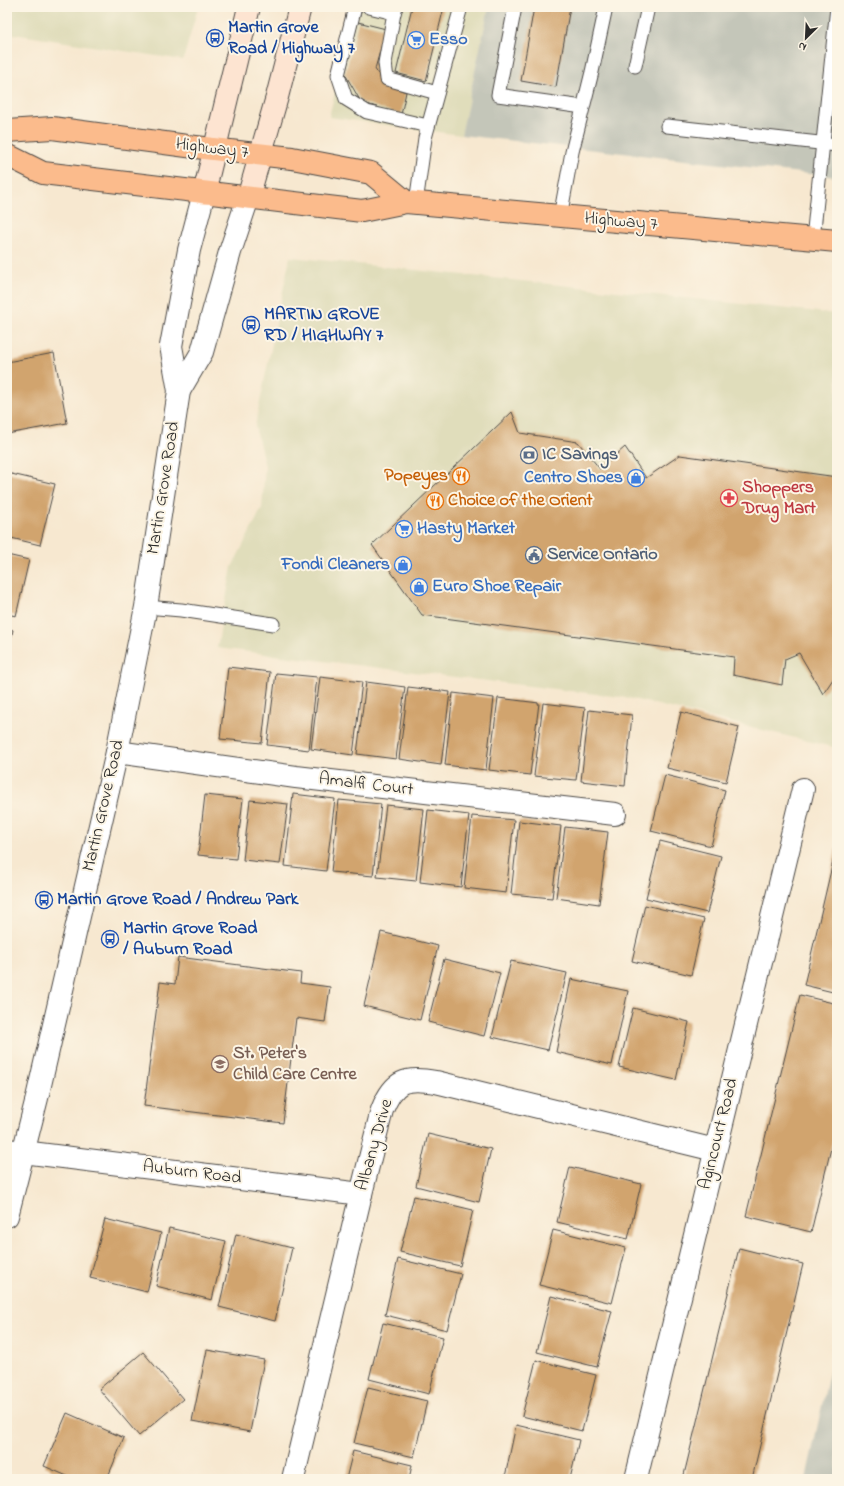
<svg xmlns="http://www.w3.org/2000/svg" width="844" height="1486" font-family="'Indie Flower',sans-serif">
  <rect width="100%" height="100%" fill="#fcf5e5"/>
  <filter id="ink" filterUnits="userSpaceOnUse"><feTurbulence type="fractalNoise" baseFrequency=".025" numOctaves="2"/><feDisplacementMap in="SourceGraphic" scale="8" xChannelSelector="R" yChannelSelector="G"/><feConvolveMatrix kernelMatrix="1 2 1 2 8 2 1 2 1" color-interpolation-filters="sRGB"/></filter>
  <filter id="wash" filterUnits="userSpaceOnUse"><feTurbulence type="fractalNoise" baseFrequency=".012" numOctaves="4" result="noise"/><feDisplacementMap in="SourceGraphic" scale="16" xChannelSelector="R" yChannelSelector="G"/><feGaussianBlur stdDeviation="0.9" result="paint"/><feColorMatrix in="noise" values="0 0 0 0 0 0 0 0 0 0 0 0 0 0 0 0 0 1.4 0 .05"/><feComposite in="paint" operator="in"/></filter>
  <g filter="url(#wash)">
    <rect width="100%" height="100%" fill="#f7e8d0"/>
    <g fill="#e0ddbb">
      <path d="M7,7H198L183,60L7,33Z"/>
      <path d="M356,7H489L461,135L329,117Z"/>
      <path d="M290,257L837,314V748L629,698L217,648L232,567L262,508L265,466L255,426Z"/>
    </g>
    <g fill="#c4c6b9">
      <path d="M489,7H837V177L461,135Z"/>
      <path d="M837,1336V1479H806Z"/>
    </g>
    <g id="blocks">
      <g fill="#d1a46e">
        <path d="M412,7H444L426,81L396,73Z"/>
        <path d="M534,7H570L556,87L521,81Z"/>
        <path d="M358,22L386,29L375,69L384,84L406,92L401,115L361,102L345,74Z"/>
        <path d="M54,353L67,423L7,434V362Z"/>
        <path d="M512,412L520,433L578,442L600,469L625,447L646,478L680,455L837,477V673L823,694L799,653L785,659L782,685L733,675L734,657L422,615L372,545Z"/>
        <path d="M7,473L55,484L40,545L7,537Z"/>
        <path d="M7,555L29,560L16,616L7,614Z"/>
        <path d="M7,628L13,630L8,652L7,651Z"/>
        <path d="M228,667L270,672L262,743L220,739Z"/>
        <path d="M276,673L317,677L309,750L267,745Z"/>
        <path d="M320,677L362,682L353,755L311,749Z"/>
        <path d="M366,682L405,687L396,759L357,754Z"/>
        <path d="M408,687L450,692L441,765L399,759Z"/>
        <path d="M453,693L494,698L486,770L445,765Z"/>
        <path d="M498,698L539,703L530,775L489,770Z"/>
        <path d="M543,703L585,708L576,780L534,776Z"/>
        <path d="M589,710L632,715L625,786L581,781Z"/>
        <path d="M681,712L739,727L726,782L667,768Z"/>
        <path d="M665,775L725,790L711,846L651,831Z"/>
        <path d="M293,794L335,799L326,871L285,866Z"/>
        <path d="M205,795L243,799L236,859L198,855Z"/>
        <path d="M250,800L288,804L280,864L243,860Z"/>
        <path d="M339,800L381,804L373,876L331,872Z"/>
        <path d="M386,805L424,809L416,881L377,877Z"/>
        <path d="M428,810L469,815L461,887L420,882Z"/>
        <path d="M472,816L514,820L506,893L464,888Z"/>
        <path d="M519,821L561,826L552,898L511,894Z"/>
        <path d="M565,827L608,832L599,904L556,898Z"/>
        <path d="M660,841L721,856L707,913L646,898Z"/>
        <path d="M836,849H837V993L804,985Z"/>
        <path d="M645,905L704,919L691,975L632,961Z"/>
        <path d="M381,932L438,946L420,1020L364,1006Z"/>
        <path d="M178,957L301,973L300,983L330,987L325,1022L296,1018L283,1123L144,1106L160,982L175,984Z"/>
        <path d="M444,959L500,973L484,1036L428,1022Z"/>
        <path d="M511,961L567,973L548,1050L492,1037Z"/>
        <path d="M571,979L628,991L612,1065L556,1052Z"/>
        <path d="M800,995L837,1004V1123L811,1232L746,1216Z"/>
        <path d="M633,1008L689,1022L676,1080L619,1067Z"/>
        <path d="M428,1134L491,1149L479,1202L416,1186Z"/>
        <path d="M570,1167L641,1184L628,1239L557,1222Z"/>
        <path d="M414,1196L473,1210L460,1266L400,1252Z"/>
        <path d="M105,1219L161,1233L147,1292L90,1278Z"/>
        <path d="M169,1228L226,1241L212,1300L156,1286Z"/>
        <path d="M553,1230L626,1248L612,1303L539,1285Z"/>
        <path d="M236,1234L292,1248L275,1321L219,1307Z"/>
        <path d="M739,1248L803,1264L752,1479H683Z"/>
        <path d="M398,1259L461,1274L447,1330L385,1315Z"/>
        <path d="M551,1296L612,1311L597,1367L537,1352Z"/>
        <path d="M383,1323L443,1337L429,1394L369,1379Z"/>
        <path d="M207,1350L264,1360L250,1432L192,1421Z"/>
        <path d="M143,1352L183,1399L139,1436L99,1389Z"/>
        <path d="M536,1360L596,1375L582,1431L522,1416Z"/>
        <path d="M368,1387L427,1401L414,1457L354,1443Z"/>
        <path d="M67,1413L124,1438L107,1479H74L44,1466Z"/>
        <path d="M516,1425L579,1440L570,1479H511L505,1477Z"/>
        <path d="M353,1451L412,1465L409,1479H346Z"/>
      </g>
    </g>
  </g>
  <g filter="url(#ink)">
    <use href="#blocks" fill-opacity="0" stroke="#4a4744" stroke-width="1"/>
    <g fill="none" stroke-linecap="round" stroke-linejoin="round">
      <g stroke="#4a4744" stroke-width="15">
        <g id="service">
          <path d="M355,7L338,75L346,99L367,112L428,126"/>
          <path d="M369,7L394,13L396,7"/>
          <path d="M515,7L498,95L583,107"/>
          <path d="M394,13L385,63L387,79L437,93"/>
          <path d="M635,66L648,7"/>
          <path d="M667,126L837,145"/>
          <path d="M416,203L425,138L461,7"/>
          <path d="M560,217L572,152L592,72L606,7"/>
          <path d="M813,239L837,7"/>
          <path d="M146,607L181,610L273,624"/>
        </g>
      </g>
      <g stroke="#4a4744" stroke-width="24">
        <g id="minor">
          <path d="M117,752L296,777L615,814"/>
          <path d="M7,1150L361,1194"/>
          <path d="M293,1479L361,1194L382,1110C394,1080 405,1077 436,1082L715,1150"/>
          <path d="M636,1479L803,789"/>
        </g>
      </g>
      <g stroke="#4a4744" stroke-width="24">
        <g id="tertiary">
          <path d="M179,391L202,352L230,252L248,198"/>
          <path d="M7,1216L37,1098L117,752L146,607L179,391L171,346L189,250L204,193"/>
        </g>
      </g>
      <g stroke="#4a4744" stroke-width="24">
        <g id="secondary">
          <path d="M204,193L249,7"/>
          <path d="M248,198L277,97L300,7"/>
        </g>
      </g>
      <g stroke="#4a4744" stroke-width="24">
        <g id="primary">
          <path d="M7,131L52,128L187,146L292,158L371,173L406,202"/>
          <path d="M7,155L43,173L362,211L406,202L837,241"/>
        </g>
      </g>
      <use href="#service" stroke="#fff" stroke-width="13"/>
      <use href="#minor" stroke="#fff" stroke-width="22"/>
      <use href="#tertiary" stroke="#fff" stroke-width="22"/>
      <use href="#secondary" stroke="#fde4d1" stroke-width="22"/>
      <use href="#primary" stroke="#fbbb8c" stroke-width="22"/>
    </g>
  </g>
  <defs>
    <g id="bus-ring" transform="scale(0.9)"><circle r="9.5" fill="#fcf5e5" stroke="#1a4fb4" stroke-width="1.5"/><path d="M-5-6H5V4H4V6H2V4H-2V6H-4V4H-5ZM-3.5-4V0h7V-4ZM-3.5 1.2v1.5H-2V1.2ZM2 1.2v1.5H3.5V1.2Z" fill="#1a4fb4"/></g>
    <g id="supermarket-ring" transform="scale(0.9)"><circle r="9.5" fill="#fcf5e5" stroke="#3f7fe0" stroke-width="1.5"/><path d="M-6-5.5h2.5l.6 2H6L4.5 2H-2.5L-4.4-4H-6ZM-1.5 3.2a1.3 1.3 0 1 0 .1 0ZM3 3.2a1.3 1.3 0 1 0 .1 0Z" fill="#3f7fe0"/></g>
    <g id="bank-ring" transform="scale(0.9)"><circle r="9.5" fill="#fcf5e5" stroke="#5c6f8a" stroke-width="1.5"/><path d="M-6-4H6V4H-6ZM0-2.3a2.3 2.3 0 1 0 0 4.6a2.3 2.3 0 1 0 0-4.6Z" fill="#5c6f8a"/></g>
    <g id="restaurant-ring" transform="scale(0.9)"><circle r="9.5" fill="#fcf5e5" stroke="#e8710a" stroke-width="1.5"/><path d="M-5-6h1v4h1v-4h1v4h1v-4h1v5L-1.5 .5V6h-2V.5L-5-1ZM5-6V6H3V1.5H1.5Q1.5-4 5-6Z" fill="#e8710a"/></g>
    <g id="shop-ring" transform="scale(0.9)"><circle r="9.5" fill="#fcf5e5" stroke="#3f7fe0" stroke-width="1.5"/><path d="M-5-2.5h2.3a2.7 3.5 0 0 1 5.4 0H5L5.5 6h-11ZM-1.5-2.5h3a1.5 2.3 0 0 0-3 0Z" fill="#3f7fe0"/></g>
    <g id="pharmacy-ring" transform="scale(0.9)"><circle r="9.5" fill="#fcf5e5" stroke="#e0444e" stroke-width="1.5"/><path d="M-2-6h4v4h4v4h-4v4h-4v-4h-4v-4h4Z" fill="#e0444e"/></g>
    <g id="civic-ring" transform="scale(0.9)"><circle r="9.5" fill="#fcf5e5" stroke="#5c6f8a" stroke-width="1.5"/><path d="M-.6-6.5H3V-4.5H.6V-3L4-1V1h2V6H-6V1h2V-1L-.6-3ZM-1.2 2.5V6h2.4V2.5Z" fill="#5c6f8a"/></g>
    <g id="school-ring" transform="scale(0.9)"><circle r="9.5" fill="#fcf5e5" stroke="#8d6e63" stroke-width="1.5"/><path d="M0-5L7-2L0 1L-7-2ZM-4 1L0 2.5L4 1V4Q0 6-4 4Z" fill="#8d6e63"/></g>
  </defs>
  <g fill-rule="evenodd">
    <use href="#bus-ring" x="215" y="38"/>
    <use href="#supermarket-ring" x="416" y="40"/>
    <use href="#bus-ring" x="251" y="325"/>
    <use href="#bank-ring" x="529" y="455"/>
    <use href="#restaurant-ring" x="461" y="476"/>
    <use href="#shop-ring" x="636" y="478"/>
    <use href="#pharmacy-ring" x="729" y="498"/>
    <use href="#restaurant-ring" x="435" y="501"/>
    <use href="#supermarket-ring" x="404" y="529"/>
    <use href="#civic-ring" x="534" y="555"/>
    <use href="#shop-ring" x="403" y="565"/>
    <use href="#shop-ring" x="419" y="587"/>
    <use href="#bus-ring" x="44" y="900"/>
    <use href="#bus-ring" x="110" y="939"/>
    <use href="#school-ring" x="220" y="1064"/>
  </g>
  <g text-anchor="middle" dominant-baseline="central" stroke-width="4" stroke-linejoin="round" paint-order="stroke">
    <g font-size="18" font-weight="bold" fill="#164399" stroke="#fcf5e5" text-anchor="start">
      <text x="228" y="28">Martin Grove<tspan x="228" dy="21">Road / Highway 7</tspan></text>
      <text x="264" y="315">MARTIN GROVE<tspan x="264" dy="21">RD / HIGHWAY 7</tspan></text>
      <text x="57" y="900">Martin Grove Road / Andrew Park</text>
      <text x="123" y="929">Martin Grove Road<tspan x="123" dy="21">/ Auburn Road</tspan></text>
    </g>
    <g font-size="18" font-weight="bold" fill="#366cbe" stroke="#fcf5e5" text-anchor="start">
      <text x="429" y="40">Esso</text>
      <text x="623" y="478" text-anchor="end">Centro Shoes</text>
      <text x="417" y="529">Hasty Market</text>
      <text x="390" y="565" text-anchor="end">Fondi Cleaners</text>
      <text x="432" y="587">Euro Shoe Repair</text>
    </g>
    <g font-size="18" fill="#2b2b2b" stroke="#fcf5e5">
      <text transform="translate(212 149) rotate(7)">Highway 7</text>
      <text transform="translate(621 222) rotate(5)">Highway 7</text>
      <text transform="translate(164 488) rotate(-81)">Martin Grove Road</text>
      <text transform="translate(366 785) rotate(7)">Amalfi Court</text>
      <text transform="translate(104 806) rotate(-77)">Martin Grove Road</text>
      <text transform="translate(719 1134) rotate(-76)">Agincourt Road</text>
      <text transform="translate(375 1145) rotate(-74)">Albany Drive</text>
      <text transform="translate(192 1173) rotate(7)">Auburn Road</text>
    </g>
    <g font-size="18" font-weight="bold" fill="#4e5e75" stroke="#fcf5e5" text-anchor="start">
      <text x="542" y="455">IC Savings</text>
      <text x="547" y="555">Service Ontario</text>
    </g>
    <g font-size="18" font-weight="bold" fill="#c56008" stroke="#fcf5e5" text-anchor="end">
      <text x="448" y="476">Popeyes</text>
      <text x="448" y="501" text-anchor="start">Choice of the Orient</text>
    </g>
    <g font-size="18" font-weight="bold" fill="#be3a42" stroke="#fcf5e5" text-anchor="start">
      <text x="742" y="488">Shoppers<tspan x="742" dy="21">Drug Mart</tspan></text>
    </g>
    <g font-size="18" font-weight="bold" fill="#785e54" stroke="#fcf5e5" text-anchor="start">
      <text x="233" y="1054">St. Peter's<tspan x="233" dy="21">Child Care Centre</tspan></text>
    </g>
  </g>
  <rect width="844" height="1486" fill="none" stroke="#fcf5e5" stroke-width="24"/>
  <g transform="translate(806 38) rotate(204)" stroke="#fcf5e5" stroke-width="3" paint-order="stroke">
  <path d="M0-3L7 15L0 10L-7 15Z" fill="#2b2b2b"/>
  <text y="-6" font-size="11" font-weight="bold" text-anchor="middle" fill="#2b2b2b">N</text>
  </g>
</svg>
